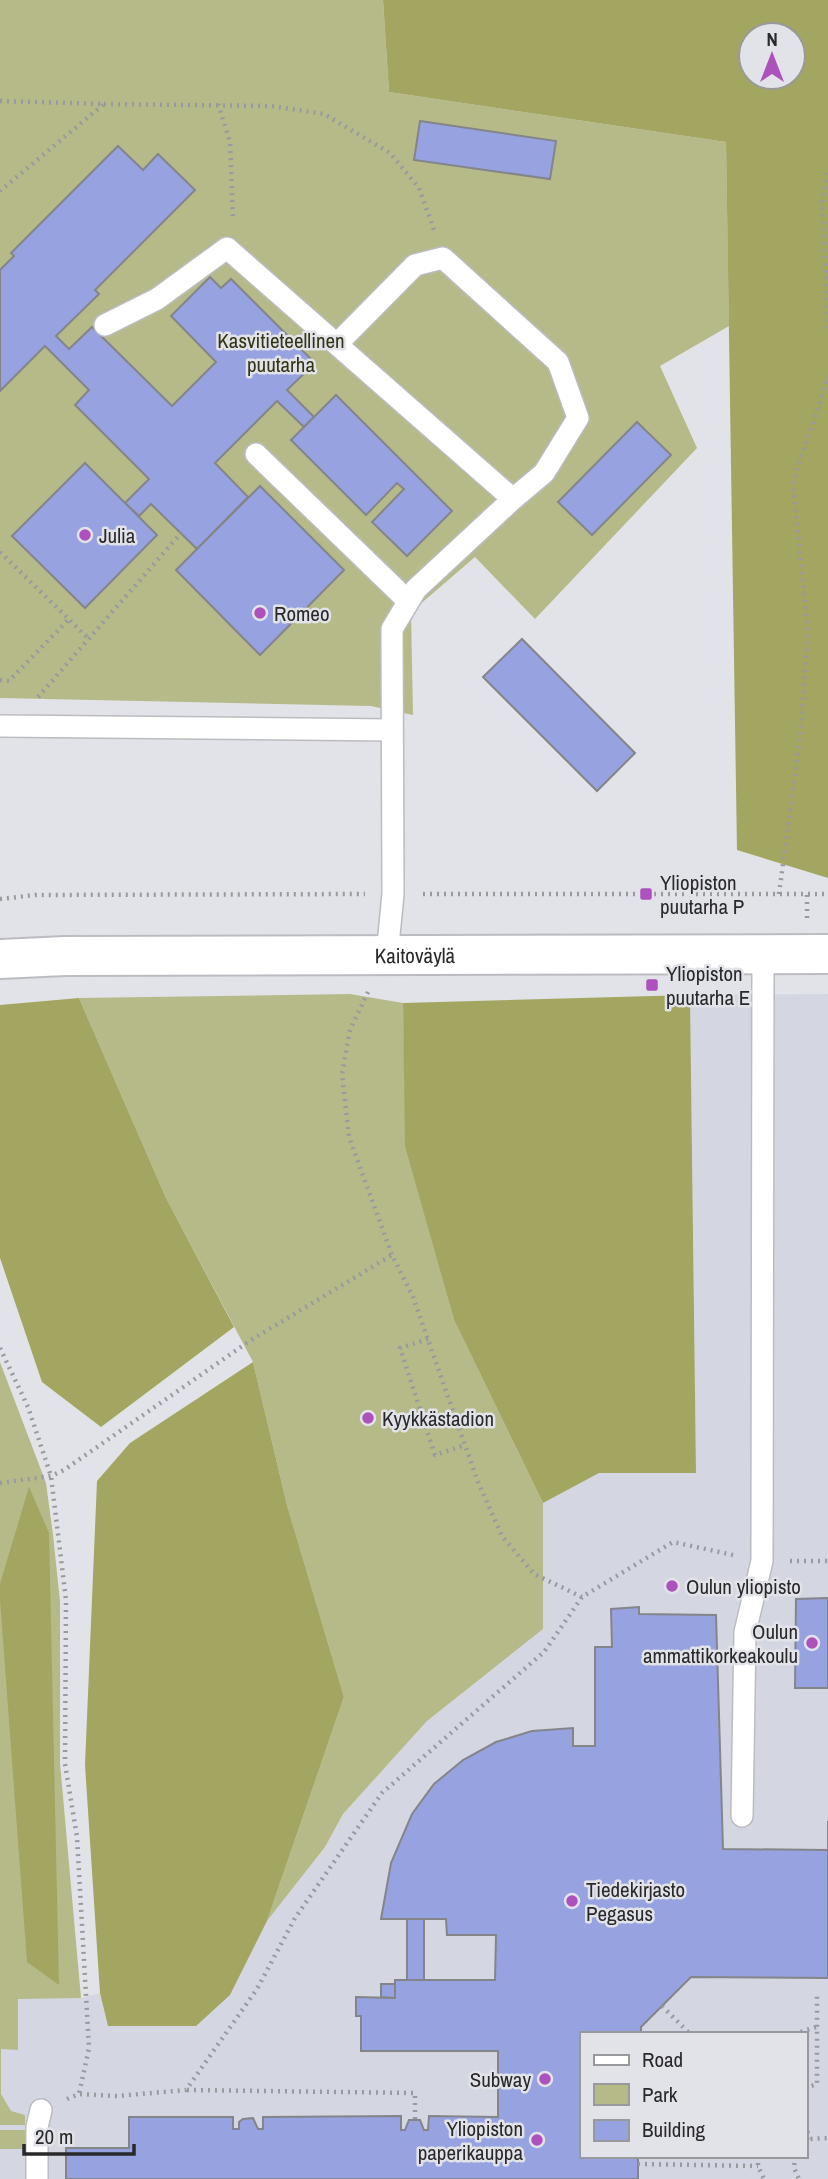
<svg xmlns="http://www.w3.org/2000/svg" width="828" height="2179" font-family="'Archivo Narrow',sans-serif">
  <rect width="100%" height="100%" fill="#e2e3e8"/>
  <path fill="#d4d7e2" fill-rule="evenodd" d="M828,994V2179H0V1998H81L100,1993L108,2026L230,1995L267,1921L325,1847L343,1814L427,1721L543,1629V1503L599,1473L696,1472L690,995ZM581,2034H805V2156H581Z"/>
  <g fill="#b6ba89">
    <path d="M0,0H383L389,92L726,142L729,326L660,366L697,448L535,619L475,557L411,612L413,715L371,706L0,698Z"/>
    <path d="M350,994L403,1003L406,1146L454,1320L543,1503V1629L427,1721L343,1814L325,1847L267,1921L344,1697L287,1505L253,1362L166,1198L79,998Z"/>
    <path d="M0,1362L46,1483L53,1535L60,1601V1763L81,1998L18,1999V2050L1,2049V2094L11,2111L25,2115V2125H0Z"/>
    <rect x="0" y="2130" width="25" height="19"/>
  </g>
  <g fill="#a2a660" fill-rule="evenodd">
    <path d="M383,0H828V878L737,850L726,142L389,92ZM793,35V77H751V35Z"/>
    <path d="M690,995L696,1473H599L543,1503L454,1320L405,1146L403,1003Z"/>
    <path d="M79,998L166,1198L234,1327L101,1427L42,1382L0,1258V1005Z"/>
    <path d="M253,1362L287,1505L344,1697L267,1921L230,1995L196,2026H108L100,1993L85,1765L97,1481L130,1443Z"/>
    <path d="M29,1487L49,1533L59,1985L27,1962L0,1600V1584Z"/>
  </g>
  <g fill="#97a2e1" stroke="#848589" stroke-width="2">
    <path d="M420,121L556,141L550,179L414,160Z"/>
    <path d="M118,146L143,170L158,154L195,190L95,290L99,294L56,336L69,349L92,327L172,406L216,362L171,316L210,277L221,288L231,279L315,363L287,390L314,417L304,427L277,401L215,463L248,497L197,549L151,504L139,516L125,503L149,479L75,405L89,390L45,346L0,391V270L14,256L11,253Z"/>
    <path d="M336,395L452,511L407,556L372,522L404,489L397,483L366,515L291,440Z"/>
    <path d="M637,422L671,455L592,535L558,502Z"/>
    <path d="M85,463L157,535L85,608L12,536Z"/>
    <path d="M260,486L344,570L260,655L176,570Z"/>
    <path d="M522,639L635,753L597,791L483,677Z"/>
    <path d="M828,1598V1688H795L796,1599Z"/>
    <path d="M639,1607V1614L716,1615L723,1849L828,1850V1821V1978L691,1977L641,2027V2034H581V2156H638V2179H66V2148H129V2117H233V2129H239V2122L243,2119L253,2118L258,2129H263V2117L401,2116V2130H405L409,2120H420L424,2130H428L429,2116L498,2117V2051H361V2016H356V1997L395,1998V1980H495L496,1935H447L446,1919H381L391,1863L412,1814L434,1784L463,1760L496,1742L532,1731L573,1728V1746H595V1647H612L611,1609Z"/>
    <rect x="407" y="1919" width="17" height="61"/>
    <path d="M381,1984H395V1998L381,1997Z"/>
  </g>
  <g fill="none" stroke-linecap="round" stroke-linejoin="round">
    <g stroke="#bbbcc1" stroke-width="24">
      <g id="service">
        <path d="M105,325L157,299L227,248L513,499L416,589L392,629L393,894L387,955"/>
        <path d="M337,344L415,265L443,258L558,362L578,418L544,473L513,499"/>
        <path d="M256,454L408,601"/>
        <path d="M0,726L391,730"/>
        <path d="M742,1816L745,1632L762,1561L763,954"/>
        <path d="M37,2179V2127L41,2110"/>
      </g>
    </g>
    <g stroke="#bbbcc1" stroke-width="42">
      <g id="tertiary">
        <path id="s1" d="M0,959L65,956L828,954"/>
      </g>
    </g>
    <g stroke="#999a9d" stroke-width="4.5" stroke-dasharray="2 5" stroke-linecap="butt">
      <path d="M0,101L104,104L0,191"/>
      <path d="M104,104L271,106L324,114L390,153L419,188L434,230"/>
      <path d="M218,104L230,142L233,221"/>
      <path d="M828,173L822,200L828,333"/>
      <path d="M0,552L89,639"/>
      <path d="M0,680L9,681L69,619"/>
      <path d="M38,697L181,533"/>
      <path d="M423,894H828"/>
      <path d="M779,894L800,737L808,633L793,483L828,376"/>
      <path d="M0,899L35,895L365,894"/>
      <path d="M807,918V894"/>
      <path d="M368,992L350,1030L342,1074L349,1137L392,1255L413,1297L478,1482L502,1536L534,1574L582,1597"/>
      <path d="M428,1339L400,1348L435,1455L465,1445"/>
      <path d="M0,1348L28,1407L51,1476L66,1600L65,1764L77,1837L89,2048L79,2094"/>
      <path d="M0,1483L51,1476L64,1470L251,1340L392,1255"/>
      <path d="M790,1561H828"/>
      <path d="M662,2006L690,2034"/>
      <path d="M794,2034L816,2027"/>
      <path d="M805,2088L817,2084V1993"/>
      <path d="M187,2090L415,2093V2120"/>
      <path d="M67,2099L79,2094L117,2096L186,2090L257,1989L295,1918L382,1793L544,1652L582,1597L673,1542L733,1555"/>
      <path d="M805,2125L810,2139"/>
      <path d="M805,2143L810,2139L828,2138"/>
      <path d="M758,2156V2166L764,2179"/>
      <path d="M795,2156L794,2168L799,2179"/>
      <path d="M638,2164L758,2166"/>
    </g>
    <use href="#service" stroke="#fff" stroke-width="21"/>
    <use href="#tertiary" stroke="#fff" stroke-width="38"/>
  </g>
  <g fill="#ad52bd" stroke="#e2e3e8" stroke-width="2.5">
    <circle cx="85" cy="535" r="7"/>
    <circle cx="260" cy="613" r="7"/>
    <rect x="639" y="887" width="14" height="14" rx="3.5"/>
    <rect x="645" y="978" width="14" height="14" rx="3.5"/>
    <circle cx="368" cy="1418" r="7"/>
    <circle cx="672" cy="1586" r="7"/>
    <circle cx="812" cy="1643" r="7"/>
    <circle cx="572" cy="1901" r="7"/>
    <circle cx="545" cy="2079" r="7"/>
    <circle cx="537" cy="2140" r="7"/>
  </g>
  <g text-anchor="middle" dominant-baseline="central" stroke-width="5" stroke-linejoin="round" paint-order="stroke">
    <g font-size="21" fill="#333415" stroke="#e2e3e8">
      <text x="281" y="340">Kasvitieteellinen<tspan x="281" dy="24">puutarha</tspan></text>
    </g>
    <g font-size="21" fill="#29292b" stroke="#e2e3e8" text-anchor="start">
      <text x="99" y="535">Julia</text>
      <text x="274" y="613">Romeo</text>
      <text x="660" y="882">Yliopiston<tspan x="660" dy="24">puutarha P</tspan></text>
      <text x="666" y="973">Yliopiston<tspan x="666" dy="24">puutarha E</tspan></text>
      <text x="382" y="1418">Kyykkästadion</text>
      <text x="686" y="1586">Oulun yliopisto</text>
      <text x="798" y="1631" text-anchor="end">Oulun<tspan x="798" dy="24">ammattikorkeakoulu</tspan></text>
      <text x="586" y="1889">Tiedekirjasto<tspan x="586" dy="24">Pegasus</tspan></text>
      <text x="531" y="2079" text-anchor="end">Subway</text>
      <text x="523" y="2128" text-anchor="end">Yliopiston<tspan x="523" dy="24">paperikauppa</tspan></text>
    </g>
    <g font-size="21" fill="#29292b" stroke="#e2e3e8">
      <text stroke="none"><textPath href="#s1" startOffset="415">Kaitoväylä</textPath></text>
    </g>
  </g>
  <rect x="580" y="2032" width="228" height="126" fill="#e2e3e8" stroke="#98999c" stroke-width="2"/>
  <rect x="594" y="2055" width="35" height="10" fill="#ffffff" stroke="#98999c" stroke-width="2"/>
  <text x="642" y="2067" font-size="21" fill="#29292b">Road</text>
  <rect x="594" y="2084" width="35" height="21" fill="#b6ba89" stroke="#98999c" stroke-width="2"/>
  <text x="642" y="2102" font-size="21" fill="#29292b">Park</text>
  <rect x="594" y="2120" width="35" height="21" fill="#97a2e1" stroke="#98999c" stroke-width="2"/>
  <text x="642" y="2137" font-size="21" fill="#29292b">Building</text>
  <g transform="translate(772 56)"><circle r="33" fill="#e2e3e8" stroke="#98999c" stroke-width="2"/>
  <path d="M0-5L12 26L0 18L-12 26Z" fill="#ad52bd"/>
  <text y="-10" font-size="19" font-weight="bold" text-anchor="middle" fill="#29292b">N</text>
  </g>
  <path d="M24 2144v10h110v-10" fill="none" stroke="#29292b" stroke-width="3.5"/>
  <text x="35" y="2144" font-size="21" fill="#29292b" stroke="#e2e3e8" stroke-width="5" paint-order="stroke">20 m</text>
</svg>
